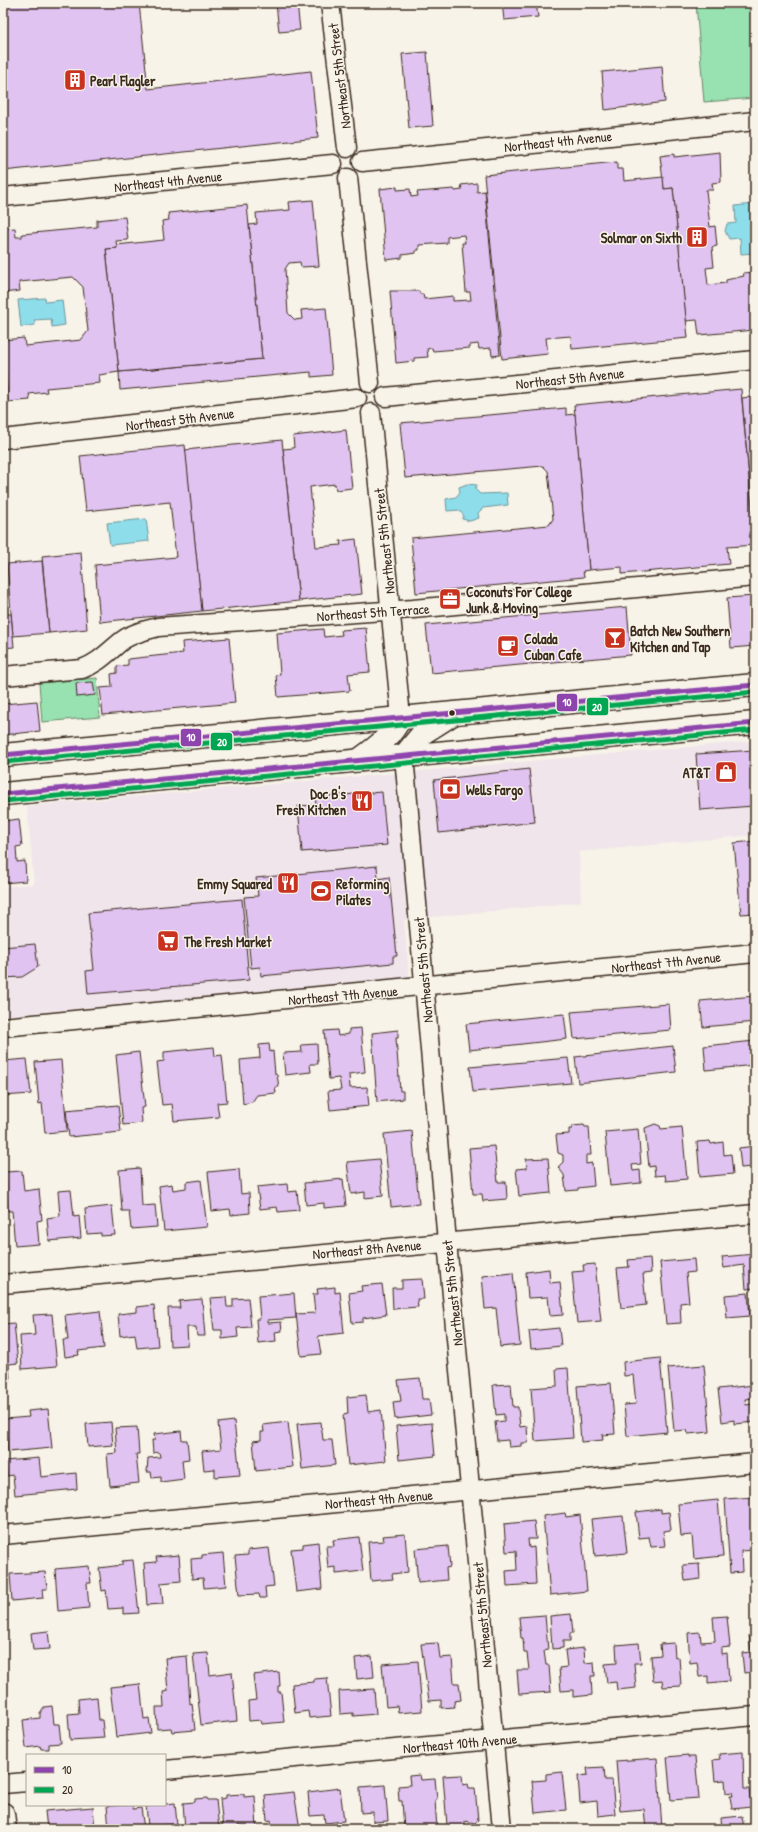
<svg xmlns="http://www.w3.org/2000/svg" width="758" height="1832" font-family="'Patrick Hand',sans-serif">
  <rect width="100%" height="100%" fill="#f7f3e8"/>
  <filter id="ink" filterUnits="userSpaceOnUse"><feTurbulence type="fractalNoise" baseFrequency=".025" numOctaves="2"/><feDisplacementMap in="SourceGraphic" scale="8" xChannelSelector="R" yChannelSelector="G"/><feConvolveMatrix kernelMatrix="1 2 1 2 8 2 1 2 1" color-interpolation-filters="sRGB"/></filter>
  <g filter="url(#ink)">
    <path fill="#f0e5eb" d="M755,741V835L579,852L581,902L404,920L409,977L3,1016V887L34,884L27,806Z"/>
    <g fill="#98e1b1" stroke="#6a8668">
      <path d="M696,3H755V98L704,102Z"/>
      <path d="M97,678L100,717L42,722L39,683Z"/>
    </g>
    <g fill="#8eddeb" stroke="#6d9599">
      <path d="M753,204L755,253L741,254L740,238L729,239L725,231L727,224L736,223L735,206Z"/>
      <path d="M45,298L46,302L62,300L65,325L52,327L51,319L34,320L35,325L21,327L18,300Z"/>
      <path d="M467,484L477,485L475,489L480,494L507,493L508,505L483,508L478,513L479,518L470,521L462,519L464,516L459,510L447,511L446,499L456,497L460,492L459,487Z"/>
      <path d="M146,519L149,541L110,545L107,523Z"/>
    </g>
    <g fill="#e0c3f1" stroke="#3b2a1e">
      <path d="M3,3H139L148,89L311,71L318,138L3,171Z"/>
      <path d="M276,3H297L300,30L279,32Z"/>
      <path d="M502,3H536L538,17L504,20Z"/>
      <path d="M427,52L433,126L409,128L402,54Z"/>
      <path d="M662,66L665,102L605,110L602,72Z"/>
      <path d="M720,152L721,182L712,183L713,190H706L710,227L715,226L717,246L712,247L714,267L706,268L708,285L726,283V280L744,276L743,273L755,272V330L699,335L697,320L686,321L673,188L664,189L660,156L674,154V157Z"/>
      <path d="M617,162V169H623L624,181L663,177L664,189L673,188L688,338L572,349L571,336L546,338L548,354L502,359L484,175Z"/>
      <path d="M477,183V192L485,191L500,355L492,356L491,348L479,349L478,344L470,345V348L433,351L432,348L427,349L428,357L414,358V361L396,363L390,291H419L420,294H423L424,299L453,296V301L471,300L470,292H466L462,243H465L464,235L447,237V243L419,245V250H416V253L402,255V258L386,260L380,189L397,187V190L410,189L411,197L418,196L417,192L454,189L455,191L462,190L461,185Z"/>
      <path d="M313,200L319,266L301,267L300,262L289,263L285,269L288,313L295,320L302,319L301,310L326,308L332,375L311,377V372L120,390L119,372L262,359L249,225L257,224L256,213L290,210L289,202Z"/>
      <path d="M247,205L262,359L119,372L106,249L117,248L116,245L164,240L162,221L169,220L168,213Z"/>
      <path d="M125,217L128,240L116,241L117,248L106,249L119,372L99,375L100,383L46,388L47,392L29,394L30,400L8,402L3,340L24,338L25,346L81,340L88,331L83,287L73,277L19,282L20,291L3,293V229L15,228L16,237H22V234L97,227V220Z"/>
      <path d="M741,389L755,545L727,547L729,564L622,574V567L589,570L574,405Z"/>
      <path d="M755,390V543L742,398L751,397L750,391Z"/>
      <path d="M566,408V415L575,414L589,570L583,571L584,577L416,593L411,538L549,525L553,519L548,471L543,466L405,478L400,423Z"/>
      <path d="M346,430L352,488L336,490L335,484L310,487L316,547L341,545L340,541L356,539L362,594L299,601L283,449L294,448L293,436Z"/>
      <path d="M282,440L299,601L202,611L185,450Z"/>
      <path d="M185,445L202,611L100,622L95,565L176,557L170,502L86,511L80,456Z"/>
      <path d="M81,552L87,629L49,633L42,556Z"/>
      <path d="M42,561L49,633L13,636L7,564Z"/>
      <path d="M755,596V646L731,648L727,598Z"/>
      <path d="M627,607L631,655L431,673L426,625Z"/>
      <path d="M3,614H11L14,647L3,648Z"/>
      <path d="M366,628L370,672L348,674L350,691L278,697L276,675L280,674L277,633L323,629L324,637L342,635L341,630Z"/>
      <path d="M229,638L235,703L103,715L100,688L112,687L111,674L117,673V666L128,665V659L183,653L182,642Z"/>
      <path d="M93,682L95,695L77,697L76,683Z"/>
      <path d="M37,701L40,731L3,735V704Z"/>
      <path d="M755,750V791H752L754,806L700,810L696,754Z"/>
      <path d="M529,769L535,822L439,833L434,780Z"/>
      <path d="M382,792L387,845L302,852L298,806L316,805L315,797Z"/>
      <path d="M19,819L22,846L16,847L17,862L25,861L26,881L3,883V821Z"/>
      <path d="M755,841V913L741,914L734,843Z"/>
      <path d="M377,866L378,879L389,877L397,956H393V963L261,976L260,967L251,968L244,897L258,896L256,878Z"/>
      <path d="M242,899L249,980L88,994L86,971L94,970L88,913Z"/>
      <path d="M35,944L38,967L22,977L3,978V947Z"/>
      <path d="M755,996V1022L703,1027L700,1001Z"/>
      <path d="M669,1004L671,1030L574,1039L571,1012Z"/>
      <path d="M564,1014L567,1039L469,1050L466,1024Z"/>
      <path d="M361,1028L365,1072L349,1074L350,1088L367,1087L369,1106L330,1110L328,1091L341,1090L339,1078L329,1079L324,1031L337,1030L338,1036L349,1034V1029Z"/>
      <path d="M398,1030V1038H396L400,1091H403V1099L377,1102L372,1033Z"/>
      <path d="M755,1041V1065L706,1070L704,1046Z"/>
      <path d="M269,1044L270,1052L273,1051L275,1074L277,1075L279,1087H275L276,1093L257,1095L252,1102L243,1104L240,1060L260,1058L259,1045Z"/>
      <path d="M317,1044L318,1064H310L311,1072L285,1075L283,1053L302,1052L301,1045Z"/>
      <path d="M673,1046L676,1072L578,1083L575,1057Z"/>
      <path d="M214,1047L215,1056L222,1055L227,1102L217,1103L219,1117L174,1121L172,1104L162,1105L157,1062L164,1061V1052Z"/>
      <path d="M139,1052L145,1107L141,1108L142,1123L123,1125L116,1055Z"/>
      <path d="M568,1058L571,1083L473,1092L470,1067Z"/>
      <path d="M27,1059L31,1094L3,1096V1079H5L3,1061Z"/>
      <path d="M61,1060L67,1131L45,1133L42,1103L39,1104L35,1062Z"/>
      <path d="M118,1105L121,1132L69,1137L66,1110Z"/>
      <path d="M655,1124L660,1126L661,1129L682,1127L687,1179L666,1181L665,1175L655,1176L654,1166L649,1167L645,1128Z"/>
      <path d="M584,1125L585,1127H589L591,1155H586V1164L592,1163L594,1186L578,1188V1190L566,1191L564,1175L558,1167L563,1162V1155L558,1153L556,1135L569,1134V1129H572V1126Z"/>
      <path d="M638,1129L641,1164L632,1165L633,1171L640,1170L641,1183L610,1186L605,1132Z"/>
      <path d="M412,1131L419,1204L391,1207L384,1134Z"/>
      <path d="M710,1141L711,1144L723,1142L724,1155L731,1154L733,1174L700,1177L697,1142Z"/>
      <path d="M494,1146L498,1182H506L507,1199L483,1201L482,1194H473L469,1148Z"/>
      <path d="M755,1146V1169H752V1167L741,1168L739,1148Z"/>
      <path d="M548,1158L551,1193L519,1196L516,1169L527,1168L526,1159Z"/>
      <path d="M379,1159L383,1196L365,1198V1192L351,1194L347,1162Z"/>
      <path d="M140,1168L142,1206L155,1205L157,1227L131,1229L129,1211H122L119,1170Z"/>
      <path d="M239,1169L241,1194L249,1193L250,1213L231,1215L230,1209L212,1211L208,1172Z"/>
      <path d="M22,1171L24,1191L39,1189L42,1220L37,1221L39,1244L15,1246L12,1211H8L5,1172Z"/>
      <path d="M343,1179L346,1206L324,1208V1203L306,1205L304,1183Z"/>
      <path d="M201,1180L207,1227L164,1231L159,1186L172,1184L173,1190L186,1188V1182Z"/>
      <path d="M287,1184L288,1192L297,1191L299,1210L278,1212L277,1207L260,1209L257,1187Z"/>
      <path d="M71,1190L74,1217L79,1216L81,1238L49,1241L47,1218L60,1216L58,1191Z"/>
      <path d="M112,1206L115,1235L101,1236V1233L87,1234L85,1209Z"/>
      <path d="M3,1233H5L6,1246H3Z"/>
      <path d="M755,1254V1288L746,1289L744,1265L724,1268L722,1257Z"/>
      <path d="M650,1258L651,1273L643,1274L646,1305L621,1308L617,1268L629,1267L628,1260Z"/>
      <path d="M694,1259L695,1272L686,1273L689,1302L680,1303L681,1323L666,1324L660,1262Z"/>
      <path d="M595,1264L601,1321L577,1323L572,1272L584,1271L583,1265Z"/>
      <path d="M549,1269L550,1283L560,1282L563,1315L550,1316L548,1297L528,1298L526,1272Z"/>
      <path d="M513,1273L520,1345L500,1347L496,1308L485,1309L482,1276Z"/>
      <path d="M422,1279L424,1299H417L418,1307L393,1309L392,1288H402V1280Z"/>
      <path d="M382,1284L386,1315L363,1318V1322L352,1323L349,1293L362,1291L361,1286Z"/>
      <path d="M335,1287V1293L340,1292L344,1333L318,1336L321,1354L301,1356L296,1314L315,1313L313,1294H318L317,1289Z"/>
      <path d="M294,1293L296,1318L268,1320V1323L281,1322L282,1331L275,1332L276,1341L258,1343L256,1319H260L258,1296Z"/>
      <path d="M748,1293L750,1316L727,1318L725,1295Z"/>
      <path d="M226,1297L227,1307H233V1299L248,1298L251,1327L237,1328L238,1337L222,1339V1330H214L210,1298Z"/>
      <path d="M202,1299L205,1336H197L196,1327H187L188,1345L170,1346L168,1308H180L179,1301Z"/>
      <path d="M154,1305L158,1346L137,1348L135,1334L120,1336L118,1314L137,1312V1307Z"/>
      <path d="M100,1311L104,1348L78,1351L79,1355L65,1357L63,1340H68L65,1315Z"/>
      <path d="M52,1314L57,1366L22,1369L20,1336L35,1335L33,1315Z"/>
      <path d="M14,1323L18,1363L9,1364L10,1381L3,1382V1324Z"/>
      <path d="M559,1328L561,1346L531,1349L529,1331Z"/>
      <path d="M660,1358L667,1432L627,1436L624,1405L636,1404L633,1375L624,1376L623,1362Z"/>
      <path d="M704,1365L710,1432L688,1434L687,1430L674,1431L668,1368Z"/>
      <path d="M568,1368L573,1438L535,1441L531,1388L557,1386L556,1369Z"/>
      <path d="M420,1378L422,1399H429L431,1415L395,1419L393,1402L401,1401L398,1380Z"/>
      <path d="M611,1383L615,1434L602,1435L603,1440L581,1442L577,1386Z"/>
      <path d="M511,1384L513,1407H518L520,1427L527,1426L528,1443H521V1446L509,1447L508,1440L497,1441L495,1422L504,1421V1414L496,1415L493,1385Z"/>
      <path d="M754,1385L755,1398L745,1399L746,1405L753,1404L755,1422L734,1424V1420L722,1422L718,1389Z"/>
      <path d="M366,1395L368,1412L381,1410L386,1461L348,1465L343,1415L348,1414L347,1397Z"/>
      <path d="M48,1409L52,1448L8,1452L5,1419L29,1417L28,1411Z"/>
      <path d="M234,1421L240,1475L215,1477V1469L204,1470L202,1451L221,1449L218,1423Z"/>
      <path d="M111,1422L113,1445L88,1447L86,1424Z"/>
      <path d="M288,1422L293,1467L256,1471L253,1441L261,1440V1432H264L263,1425Z"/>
      <path d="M321,1422L323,1440H332L335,1465L302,1469L297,1424Z"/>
      <path d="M432,1423L435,1456L399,1460L396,1426Z"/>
      <path d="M137,1427L139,1454H136L139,1483L110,1486L107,1454L117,1453L115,1428Z"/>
      <path d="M181,1431L182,1440H187L189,1459L182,1460L184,1479L161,1482V1477L152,1478L151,1472H147L148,1458L160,1457L159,1452L153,1453L152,1440H155L154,1434Z"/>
      <path d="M39,1458L41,1477L76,1473L77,1489L15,1495L13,1475L7,1476L5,1461Z"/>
      <path d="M755,1497V1550L741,1551L742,1572L730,1573L725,1499Z"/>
      <path d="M718,1500L723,1556L694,1559L692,1535L681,1536L678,1504Z"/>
      <path d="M661,1509V1513L669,1512L671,1530L663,1531L665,1546L651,1547L649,1537L639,1538L636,1512Z"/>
      <path d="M565,1513L566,1517L580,1515L587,1591L550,1595L543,1516Z"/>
      <path d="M623,1516L627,1553L595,1556L591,1519Z"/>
      <path d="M534,1521L536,1539H528L529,1548L534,1547L536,1584L507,1586L506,1571L517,1570L516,1551L506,1552L504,1524Z"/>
      <path d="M405,1534L408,1572L392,1574L393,1579L371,1581L368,1542L384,1541L383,1536Z"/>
      <path d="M359,1537L363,1571L336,1574V1567L328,1568L326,1546H334L333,1540Z"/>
      <path d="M318,1542L322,1589L296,1592L291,1549L303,1548V1544Z"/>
      <path d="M448,1546L450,1567L446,1568L447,1580L418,1583L415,1549Z"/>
      <path d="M269,1548L274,1586L265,1587L266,1598H260L259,1594L239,1595L235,1556L248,1555V1550Z"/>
      <path d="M223,1553L226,1586L204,1588L203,1578L192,1579L191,1559L202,1558V1555Z"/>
      <path d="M179,1555L181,1581L161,1583L163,1604L147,1605L144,1563L157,1562L156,1557Z"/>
      <path d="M133,1560L139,1613L123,1614V1608L108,1609L106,1590L102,1591L99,1568L122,1565V1561Z"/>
      <path d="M699,1564L700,1579L685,1581L683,1565Z"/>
      <path d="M89,1566L91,1583H87L89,1608L58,1611L55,1569Z"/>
      <path d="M45,1572L47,1589H42L43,1598L12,1601L10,1574Z"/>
      <path d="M571,1614L573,1633H570V1641H563V1648L552,1649L550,1616Z"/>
      <path d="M545,1615L548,1650L544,1651L546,1665H549L551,1692L519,1694L517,1670H529L527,1653H524L523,1638H521L519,1617Z"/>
      <path d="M752,1615H755L754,1678L753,1672L744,1673L742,1653L751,1652L749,1635L754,1634Z"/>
      <path d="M727,1616L730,1647L721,1648V1654L727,1653L729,1681L708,1683V1676L699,1677L697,1662L690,1663L688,1633L700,1632L701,1642L715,1641L713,1617Z"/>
      <path d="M48,1631L50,1649L33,1650L31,1633Z"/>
      <path d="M438,1643L440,1658L452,1657L454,1683H459L461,1700L454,1701L455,1707L441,1708V1700L429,1701L421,1644Z"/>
      <path d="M639,1643L641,1663H634L636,1688L617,1690L616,1682L607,1683L605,1664L617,1663L616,1645Z"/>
      <path d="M674,1643L675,1658L679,1657L681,1686L663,1687L662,1680L653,1681L651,1656L661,1655L660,1644Z"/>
      <path d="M584,1648L585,1663L594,1662L595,1676H591L592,1695L573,1697V1690L561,1691L559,1668L567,1667L565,1650Z"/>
      <path d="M208,1653L210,1675L232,1672L237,1721L201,1725L193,1654Z"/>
      <path d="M187,1656L190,1704L192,1703L195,1730L172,1732L171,1728L157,1729L156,1707H164L163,1692L168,1691L165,1658Z"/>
      <path d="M372,1656L374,1677L357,1679L355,1658Z"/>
      <path d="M418,1661L422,1711L398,1713L397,1706L386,1707L382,1664Z"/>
      <path d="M279,1672L280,1686H278V1692H281L284,1722L262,1724L261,1720L249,1721L248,1701L256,1700L253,1675Z"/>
      <path d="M327,1678L331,1716L309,1718L308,1711L295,1713L292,1684L314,1682V1679Z"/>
      <path d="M140,1684L144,1719L149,1718L151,1733L116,1737L110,1687Z"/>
      <path d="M374,1689L376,1714L353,1716V1713L340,1714L339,1691Z"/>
      <path d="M97,1697L99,1720H102L104,1738L70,1740L68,1714L79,1713L78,1699Z"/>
      <path d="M52,1706L54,1724H59L61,1743L49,1744V1749H41L40,1746L26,1748L23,1720L40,1718V1713L44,1707Z"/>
      <path d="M743,1752L744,1789H749L751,1807L732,1809L730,1796H733L732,1792L726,1793L725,1780L715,1781L713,1760L720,1759L719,1754Z"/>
      <path d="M688,1755V1757H695L699,1798L671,1800L667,1757Z"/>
      <path d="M657,1758L662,1828L646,1829L644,1809L620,1811L616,1761Z"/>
      <path d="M604,1767L605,1780H612L615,1814L598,1816L597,1801L580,1803L578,1776L588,1775L587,1768Z"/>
      <path d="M562,1772L566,1810L535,1813L532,1781L546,1780V1774Z"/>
      <path d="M420,1775L421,1780L435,1779L437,1799L435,1800L437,1829H404L402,1801H399L398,1786L410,1785L409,1776Z"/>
      <path d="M462,1775L463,1785L468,1784L469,1788H475L478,1820L475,1823L465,1821V1824L462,1829H451L447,1825L443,1776Z"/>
      <path d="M385,1785L388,1821L373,1822V1812L361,1813L360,1787Z"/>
      <path d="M340,1788L344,1821L325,1823L324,1815L310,1816L308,1792Z"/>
      <path d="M294,1792L300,1829H272L271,1820L267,1821L265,1795Z"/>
      <path d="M244,1794V1797L255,1796L257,1829H240V1825H238V1829H223L220,1799L226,1798V1795Z"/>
      <path d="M207,1798L208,1800H216L219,1829H185L183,1803L195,1802V1799Z"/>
      <path d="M175,1803L177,1824L148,1826L146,1806Z"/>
      <path d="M132,1805L133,1809L141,1808L144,1829H109L107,1806Z"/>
      <path d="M93,1807L95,1829H88V1828L47,1829L45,1811Z"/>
      <path d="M742,1816L744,1829H722L721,1818Z"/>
    </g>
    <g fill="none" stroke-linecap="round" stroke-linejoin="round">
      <g stroke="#3b2a1e" stroke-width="21">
        <g id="minor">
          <path d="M330,3L347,148"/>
          <path d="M362,162L755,121"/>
          <path d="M348,178L370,383"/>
          <path d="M3,197L333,164"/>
          <path d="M385,397L755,360"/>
          <path d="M371,413L401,717"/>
          <path d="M3,439L357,398"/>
          <path d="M3,676L82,669C99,663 109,651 123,640C133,633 146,630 158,627L413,609L755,577"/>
          <path d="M404,756L447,1242L502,1829"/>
          <path d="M3,1027L755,953"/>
          <path d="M3,1284L755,1214"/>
          <path d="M3,1535L755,1463"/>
          <path d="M165,1770L755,1716"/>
          <path d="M3,1784L27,1782"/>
        </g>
      </g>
      <g stroke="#3b2a1e" stroke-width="25">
        <path id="tertiary" d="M3,1814L5,1829"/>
      </g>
      <g stroke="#3b2a1e" stroke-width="25">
        <g id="primary">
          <path d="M3,755L755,685"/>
          <path d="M404,756L423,733L453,714"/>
          <path d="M359,760C377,747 391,737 401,717"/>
          <path d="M3,794L755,723"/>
        </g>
      </g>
      <use href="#minor" stroke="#f7f3e8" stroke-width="18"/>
      <use href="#tertiary" stroke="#f7f3e8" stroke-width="22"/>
      <use href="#primary" stroke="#f7f3e8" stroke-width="22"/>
      <g stroke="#f7f3e8" stroke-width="8">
        <g id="bus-1">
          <path d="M3,755L755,685"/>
          <path d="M3,794L755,723"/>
        </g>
      </g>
      <g stroke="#f7f3e8" stroke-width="8">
        <g id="bus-2">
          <path d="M4,762L755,692"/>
          <path d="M4,801L755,730"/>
        </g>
      </g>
      <use href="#bus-1" stroke="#8e44ad" stroke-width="5"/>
      <use href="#bus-2" stroke="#00a651" stroke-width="5"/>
    </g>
  </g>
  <defs>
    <g id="building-square" transform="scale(1.15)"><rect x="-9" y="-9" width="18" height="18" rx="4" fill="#c8321e" stroke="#f7f3e8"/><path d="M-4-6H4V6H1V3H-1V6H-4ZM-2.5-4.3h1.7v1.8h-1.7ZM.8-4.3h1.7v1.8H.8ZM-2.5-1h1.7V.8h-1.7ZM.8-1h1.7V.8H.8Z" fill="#fff"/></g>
    <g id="office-square" transform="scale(1.15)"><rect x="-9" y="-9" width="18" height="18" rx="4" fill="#c8321e" stroke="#f7f3e8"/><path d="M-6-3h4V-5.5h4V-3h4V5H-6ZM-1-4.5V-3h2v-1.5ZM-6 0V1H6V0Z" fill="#fff"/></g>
    <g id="bar-square" transform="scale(1.15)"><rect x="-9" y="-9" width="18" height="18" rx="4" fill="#c8321e" stroke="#f7f3e8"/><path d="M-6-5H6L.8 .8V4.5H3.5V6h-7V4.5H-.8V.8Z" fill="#fff"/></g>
    <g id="cafe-square" transform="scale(1.15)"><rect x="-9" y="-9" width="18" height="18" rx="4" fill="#c8321e" stroke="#f7f3e8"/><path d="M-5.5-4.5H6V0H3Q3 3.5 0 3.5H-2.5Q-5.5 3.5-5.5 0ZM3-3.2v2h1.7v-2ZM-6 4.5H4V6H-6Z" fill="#fff"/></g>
    <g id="shop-square" transform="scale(1.15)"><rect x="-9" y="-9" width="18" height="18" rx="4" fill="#c8321e" stroke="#f7f3e8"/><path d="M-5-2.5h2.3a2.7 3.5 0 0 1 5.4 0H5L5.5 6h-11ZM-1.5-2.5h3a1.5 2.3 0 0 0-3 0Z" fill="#fff"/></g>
    <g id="bank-square" transform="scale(1.15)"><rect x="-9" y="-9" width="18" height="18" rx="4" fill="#c8321e" stroke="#f7f3e8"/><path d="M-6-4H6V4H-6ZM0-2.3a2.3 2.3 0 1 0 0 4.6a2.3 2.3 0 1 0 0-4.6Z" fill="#fff"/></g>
    <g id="restaurant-square" transform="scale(1.15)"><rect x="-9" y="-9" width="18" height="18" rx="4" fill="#c8321e" stroke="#f7f3e8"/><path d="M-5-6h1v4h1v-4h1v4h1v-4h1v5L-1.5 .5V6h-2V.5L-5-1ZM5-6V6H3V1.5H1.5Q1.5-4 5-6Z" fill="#fff"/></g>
    <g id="stadium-square" transform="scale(1.15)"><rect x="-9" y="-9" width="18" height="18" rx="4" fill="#c8321e" stroke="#f7f3e8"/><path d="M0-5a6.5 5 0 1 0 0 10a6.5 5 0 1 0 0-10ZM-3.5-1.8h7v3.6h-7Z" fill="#fff"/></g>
    <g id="supermarket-square" transform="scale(1.15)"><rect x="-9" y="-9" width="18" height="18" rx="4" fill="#c8321e" stroke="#f7f3e8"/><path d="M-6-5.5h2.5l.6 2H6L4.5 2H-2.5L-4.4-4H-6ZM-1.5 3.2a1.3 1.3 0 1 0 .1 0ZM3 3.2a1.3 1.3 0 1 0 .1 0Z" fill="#fff"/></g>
  </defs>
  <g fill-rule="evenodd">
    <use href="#building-square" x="75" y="80"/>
    <use href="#building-square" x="697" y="237"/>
    <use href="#office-square" x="450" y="599"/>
    <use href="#bar-square" x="615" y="638"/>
    <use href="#cafe-square" x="508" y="646"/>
    <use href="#shop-square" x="726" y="772"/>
    <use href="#bank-square" x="450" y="789"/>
    <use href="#restaurant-square" x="362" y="801"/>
    <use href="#restaurant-square" x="288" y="883"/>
    <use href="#stadium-square" x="321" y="891"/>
    <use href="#supermarket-square" x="168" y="941"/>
  </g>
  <circle fill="#3b2a1e" stroke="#f7f3e8" stroke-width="1.5" cx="452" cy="713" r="3.5"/>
  <g text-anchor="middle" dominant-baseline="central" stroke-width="3" stroke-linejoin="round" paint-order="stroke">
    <g font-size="14" fill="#3b2a1e" stroke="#f7f3e8">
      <text transform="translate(339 76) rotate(-97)">Northeast 5th Street</text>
      <text transform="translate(558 141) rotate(-6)">Northeast 4th Avenue</text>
      <text transform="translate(168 181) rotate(-6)">Northeast 4th Avenue</text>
      <text transform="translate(570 378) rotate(-6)">Northeast 5th Avenue</text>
      <text transform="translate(180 419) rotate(-7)">Northeast 5th Avenue</text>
      <text transform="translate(384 541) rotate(-96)">Northeast 5th Street</text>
      <text transform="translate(373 612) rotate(-4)">Northeast 5th Terrace</text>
      <text transform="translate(666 962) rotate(-6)">Northeast 7th Avenue</text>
      <text transform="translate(423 970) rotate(-95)">Northeast 5th Street</text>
      <text transform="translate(343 995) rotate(-5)">Northeast 7th Avenue</text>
      <text transform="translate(367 1249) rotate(-5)">Northeast 8th Avenue</text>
      <text transform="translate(452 1293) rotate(-96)">Northeast 5th Street</text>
      <text transform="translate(379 1499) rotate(-5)">Northeast 9th Avenue</text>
      <text transform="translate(482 1615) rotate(-95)">Northeast 5th Street</text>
      <text transform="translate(460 1743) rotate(-5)">Northeast 10th Avenue</text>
    </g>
    <g font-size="14" font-weight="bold" fill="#3b2a1e" stroke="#f7f3e8" text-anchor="start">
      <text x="90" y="80">Pearl Flagler</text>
      <text x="682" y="237" text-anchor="end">Solmar on Sixth</text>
      <text x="466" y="591">Coconuts For College<tspan x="466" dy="16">Junk &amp; Moving</tspan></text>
      <text x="630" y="630">Batch New Southern<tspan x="630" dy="16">Kitchen and Tap</tspan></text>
      <text x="524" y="638">Colada<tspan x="524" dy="16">Cuban Cafe</tspan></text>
      <text x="710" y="772" text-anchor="end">AT&amp;T</text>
      <text x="466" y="789">Wells Fargo</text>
      <text x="346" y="793" text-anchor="end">Doc B's<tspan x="346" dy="16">Fresh Kitchen</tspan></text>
      <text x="272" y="883" text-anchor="end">Emmy Squared</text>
      <text x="336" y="883">Reforming<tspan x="336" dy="16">Pilates</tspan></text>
      <text x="184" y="941">The Fresh Market</text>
    </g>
  </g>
  <g stroke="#f7f3e8" stroke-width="1.5">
    <rect x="556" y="693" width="22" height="19" rx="4" fill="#8e44ad"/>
    <rect x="586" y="697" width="23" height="19" rx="4" fill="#00a651"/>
    <rect x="180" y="728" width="22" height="19" rx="4" fill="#8e44ad"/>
    <rect x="210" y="732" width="23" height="19" rx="4" fill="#00a651"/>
  </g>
  <g font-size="11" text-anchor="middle" font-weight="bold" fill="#fff">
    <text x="567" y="706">10</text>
    <text x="597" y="711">20</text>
    <text x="191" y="741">10</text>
    <text x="222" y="746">20</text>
  </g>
  <rect width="758" height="1832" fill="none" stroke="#f7f3e8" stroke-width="16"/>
  <rect x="8" y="8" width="742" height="1816" fill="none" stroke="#3b2a1e" stroke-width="1.5" filter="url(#ink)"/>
  <rect x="26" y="1754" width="140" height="52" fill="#f7f3e8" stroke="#aca397"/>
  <rect x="34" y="1767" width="20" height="6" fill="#8e44ad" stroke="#aca397"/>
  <text x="62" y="1774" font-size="12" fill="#3b2a1e">10</text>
  <rect x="34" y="1787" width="20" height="6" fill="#00a651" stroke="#aca397"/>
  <text x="62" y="1794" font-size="12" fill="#3b2a1e">20</text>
</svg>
